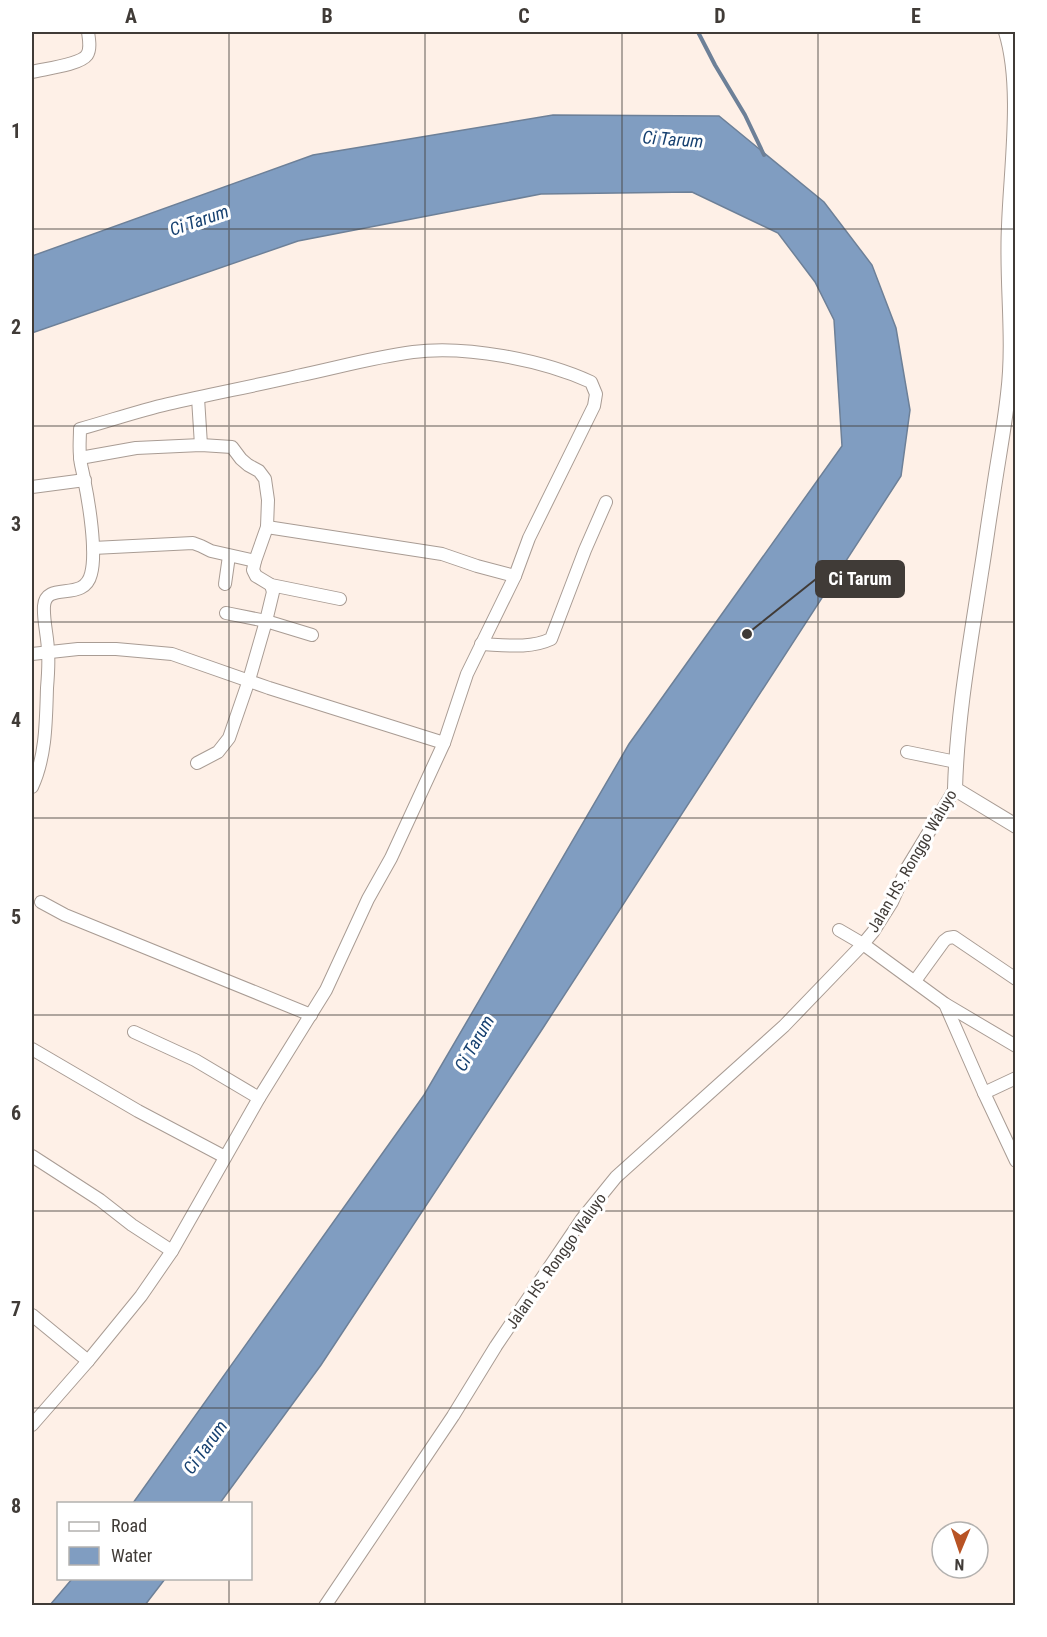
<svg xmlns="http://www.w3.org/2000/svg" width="1047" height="1637" font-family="'Roboto Condensed',sans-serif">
  <rect width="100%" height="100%" fill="#fef0e7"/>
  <g fill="#809dc1" stroke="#6d8098" stroke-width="1.5">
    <path d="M553,115L719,116L824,202L872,265L896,328L910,410L901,476L543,1028L321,1365L220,1503H133L424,1095L629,744L842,446L834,320L815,282L778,233L692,192L541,194L298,241L32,333V256L313,155Z"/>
    <path d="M72,1579V1578L165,1579L145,1605H50Z"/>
  </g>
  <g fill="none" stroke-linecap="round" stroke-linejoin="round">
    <path stroke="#6d8098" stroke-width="4" d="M698,32L715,65L745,115L764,155"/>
    <g stroke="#a99c94" stroke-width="14">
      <g id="minor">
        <path d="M32,72C43,69 80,65 87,55C91,49 89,39 88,32"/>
        <path d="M198,398L201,445"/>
        <path d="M80,458L136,448L201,445L232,447L241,459L248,465L259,471L265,479L268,500L267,527L255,561L253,570L256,576L271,585L340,599"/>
        <path d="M32,487L85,480"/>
        <path d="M267,527L442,554L477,566L515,576"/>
        <path d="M93,548L193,543L201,546L211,551L255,561"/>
        <path d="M225,584L229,556"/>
        <path d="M226,613L266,621L312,635"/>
        <path d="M481,644C504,645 530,649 551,639L585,550L606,502"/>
        <path d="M32,654L78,649H116L172,654L269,688L444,743"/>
        <path d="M907,752L956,762"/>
        <path d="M197,763L218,752L229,738L249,680L266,621L273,592L271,585"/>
        <path d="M32,787C46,757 46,721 47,688C48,676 49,664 48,652C48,637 43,621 44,606C46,580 84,603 91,574C97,552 89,503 84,479C83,471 80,464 80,456C79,447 80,438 80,429C109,421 138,411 168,404C211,394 254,386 297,376C336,368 374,357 413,352C466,345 543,360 591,382L596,394L594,406L529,538L515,576L467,674L444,743L391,858L368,899L326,990L259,1098L172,1251L141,1296L88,1361L32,1425"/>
        <path d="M41,902L65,915L311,1015"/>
        <path d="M839,930L863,944L945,1004L1016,1046"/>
        <path d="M915,981L944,941L948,938L954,937L1016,979"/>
        <path d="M945,1004L984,1093L1016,1161"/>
        <path d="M134,1032L195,1060L259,1098"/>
        <path d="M32,1049L138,1111L225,1157"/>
        <path d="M984,1093L1016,1078"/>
        <path d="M32,1156L100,1200L132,1225L172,1251"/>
        <path d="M32,1315L88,1361"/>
        <path d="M325,1606L453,1416L496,1346L582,1219L616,1177L784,1026L863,944L873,932L892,902L907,868L955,789"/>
      </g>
    </g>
    <g stroke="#a99c94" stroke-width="16">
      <path id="tertiary" d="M1006,32C1023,87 1011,167 1009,226C1006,282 1015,338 1008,394C1004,430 997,465 992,501C988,525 985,549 981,573C970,645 957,716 955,789L1016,826"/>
    </g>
    <use href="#minor" stroke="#fff" stroke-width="12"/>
    <use href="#tertiary" stroke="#fff" stroke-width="14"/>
  </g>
  <path fill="none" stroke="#403b37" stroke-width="1.5" stroke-opacity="0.55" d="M229,32V1504M425,32V1606M622,32V1606M818,32V1606M32,229H1016M32,426H1016M32,622H1016M32,818H1016M32,1015H1016M32,1211H1016M32,1408H1016M229,1578V1606"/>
  <g text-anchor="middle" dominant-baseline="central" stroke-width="6" stroke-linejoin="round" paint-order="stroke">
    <g font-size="16" fill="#403b37" stroke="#fff">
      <text transform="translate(912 861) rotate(-60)">Jalan HS. Ronggo Waluyo</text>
      <text transform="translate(556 1261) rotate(-55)">Jalan HS. Ronggo Waluyo</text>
    </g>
    <g font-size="18" font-style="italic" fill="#184271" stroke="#fff">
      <text transform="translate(673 139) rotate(4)">Ci Tarum</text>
      <text transform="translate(199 220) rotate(-19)">Ci Tarum</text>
      <text transform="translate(474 1043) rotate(-60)">Ci Tarum</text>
      <text transform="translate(205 1447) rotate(-54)">Ci Tarum</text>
    </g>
  </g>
  <path fill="none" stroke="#403b37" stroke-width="2" d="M747 634L816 579"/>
  <circle fill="#403b37" stroke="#fff" stroke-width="2" cx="747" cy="634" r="6"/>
  <rect fill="#403b37" stroke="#403b37" stroke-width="2" x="816" y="561" width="88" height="36" rx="6"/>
  <g font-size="18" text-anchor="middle" font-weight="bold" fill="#fff">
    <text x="860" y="585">Ci Tarum</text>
  </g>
  <rect width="1047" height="1637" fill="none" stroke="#ffffff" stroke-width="66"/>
  <rect x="57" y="1502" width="195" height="78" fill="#ffffff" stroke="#b3b1af" stroke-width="1.5"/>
  <rect x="69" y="1522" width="30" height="9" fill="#ffffff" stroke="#b3b1af" stroke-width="1.5"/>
  <text x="111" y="1532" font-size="18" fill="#403b37">Road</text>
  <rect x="69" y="1547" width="30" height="18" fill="#809dc1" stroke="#b3b1af" stroke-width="1.5"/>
  <text x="111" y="1562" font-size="18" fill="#403b37">Water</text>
  <g transform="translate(960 1550) rotate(182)"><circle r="28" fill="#ffffff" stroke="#b3b1af" stroke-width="1.5"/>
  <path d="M0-4.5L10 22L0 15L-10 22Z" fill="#b85324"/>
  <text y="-9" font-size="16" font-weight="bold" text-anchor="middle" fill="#403b37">N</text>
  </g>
  <rect x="33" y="33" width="981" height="1571" fill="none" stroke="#403b37" stroke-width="2"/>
  <g font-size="20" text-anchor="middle" font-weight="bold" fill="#403b37">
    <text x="131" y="23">A</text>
    <text x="327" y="23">B</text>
    <text x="524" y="23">C</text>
    <text x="720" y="23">D</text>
    <text x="916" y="23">E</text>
    <text x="16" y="138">1</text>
    <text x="16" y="334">2</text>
    <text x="16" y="531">3</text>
    <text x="16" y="727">4</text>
    <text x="16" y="924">5</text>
    <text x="16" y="1120">6</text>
    <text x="16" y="1316">7</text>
    <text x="16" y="1513">8</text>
  </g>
</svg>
